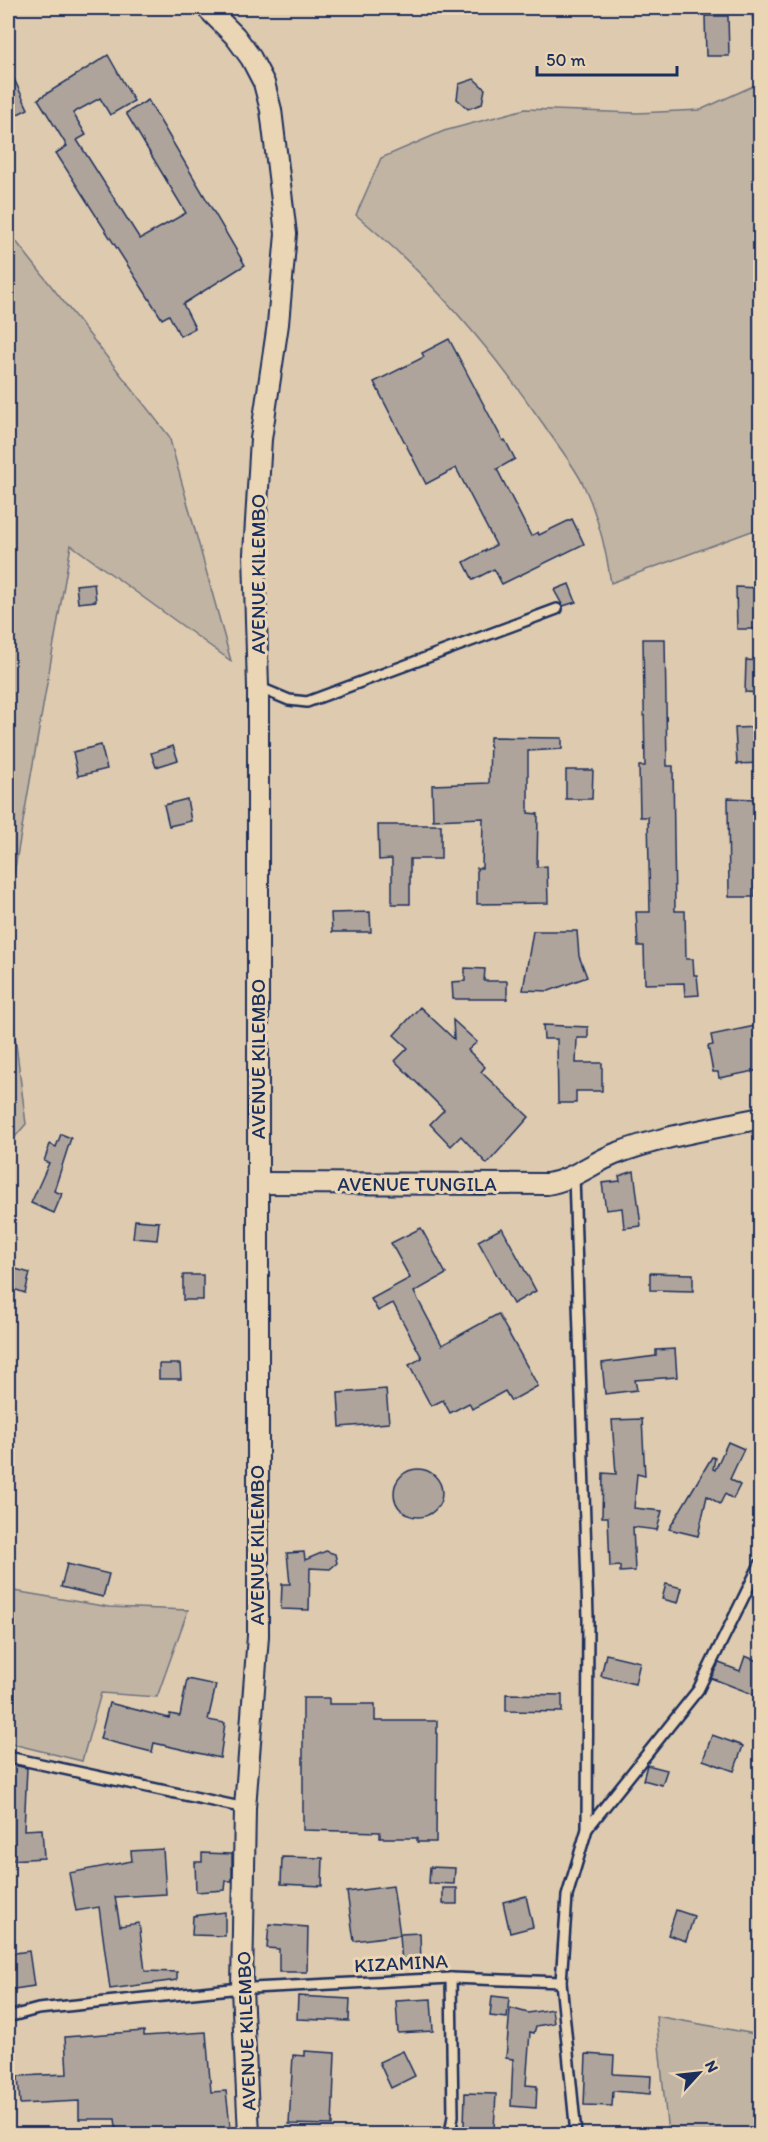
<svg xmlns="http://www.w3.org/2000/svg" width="768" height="2142" font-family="Itim,sans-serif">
  <rect width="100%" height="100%" fill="#decbaf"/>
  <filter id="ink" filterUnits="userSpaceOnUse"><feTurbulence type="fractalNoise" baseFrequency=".0167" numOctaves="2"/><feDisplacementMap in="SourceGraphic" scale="12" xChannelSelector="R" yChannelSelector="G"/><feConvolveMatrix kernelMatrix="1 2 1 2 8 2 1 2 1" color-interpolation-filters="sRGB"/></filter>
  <g filter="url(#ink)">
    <g fill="#c1b4a3" stroke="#6e7280" stroke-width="1.5">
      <path d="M751,8H760V73Z"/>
      <path d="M760,83V528L611,583C606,549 599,518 584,486C574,465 557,445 544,425C491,349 428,274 356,215L381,158L444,131L525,109L637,113L700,110Z"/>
      <path d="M8,231L169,436L231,661L71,545L8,908Z"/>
      <path d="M8,980L26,1124L8,1145Z"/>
      <path d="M8,1590L109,1607L188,1610L157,1697L101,1693L82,1761L8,1743Z"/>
      <path d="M656,2016L760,2035V2134H668Z"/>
    </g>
    <g fill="#aea49b" stroke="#1b2f5e" stroke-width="1.5">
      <path d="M705,16H728L729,56H706Z"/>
      <path d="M108,55L134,101L110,115L100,98L73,113L86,135L77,140L140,239L186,213L126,113L148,100L245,265L183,304L195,328L180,336L169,315L162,319L56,153L67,146L38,99Z"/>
      <path d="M8,66L28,109L12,117L8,108Z"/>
      <path d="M474,79L485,89L482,104L468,109L457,99L459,84Z"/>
      <path d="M449,339L503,441L505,440L515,459L497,469L531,536L538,532L539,535L572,519L584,544L502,584L494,569L473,580L464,562L496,545L456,468L426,484L374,382L424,357L422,353Z"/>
      <path d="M94,583L96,601L78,603L76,585Z"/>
      <path d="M569,584L576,602L563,606L554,590Z"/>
      <path d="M736,587L760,588V629H737Z"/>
      <path d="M643,639H665L667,766H673L675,911H685L686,959H693L694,975H697L699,995L685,996L684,983L645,984L644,946H638L636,912H650L648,817H640L639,766H645Z"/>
      <path d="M746,660L760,661V693L745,692Z"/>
      <path d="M760,727V763L737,764L735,728Z"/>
      <path d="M490,737L562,738V749L528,751V813L538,814L537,867L547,866L548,903L477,904V868H482L483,818L433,820L432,785L489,783Z"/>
      <path d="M101,745L107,769L78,776L73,752Z"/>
      <path d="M173,746L178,760L156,767L151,753Z"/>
      <path d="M566,770H593L592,799H566Z"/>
      <path d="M728,798L755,799V897H729Z"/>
      <path d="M187,799L191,821L169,826L164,805Z"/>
      <path d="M378,825H441V859H410V904H392V859L379,860Z"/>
      <path d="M370,912L371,932H332L331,913Z"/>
      <path d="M533,931H577L579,956L587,977L549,991L523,990Z"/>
      <path d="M465,968L485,969L484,981H507V999H453L452,982L465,981Z"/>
      <path d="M420,1007L454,1039L453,1020L477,1042L468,1050L485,1067L481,1072L529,1117L487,1164L461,1136L451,1146L430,1124L444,1110L395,1061L408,1048L394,1035Z"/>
      <path d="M543,1025L588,1027V1038H577L576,1063H602V1091H576V1103H558L557,1039H544Z"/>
      <path d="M760,1025V1070L719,1078L718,1072H713L708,1046L713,1045L711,1035Z"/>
      <path d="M61,1134L71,1138L54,1191L62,1194L54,1213L31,1203L49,1163L44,1161L50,1144L56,1147Z"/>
      <path d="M634,1171L641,1226L624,1228L622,1208L606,1210L602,1183L620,1181L619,1176Z"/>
      <path d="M135,1220L159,1222L157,1240L133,1238Z"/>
      <path d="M421,1228L446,1274L414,1292L442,1345L498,1314L538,1386L511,1401L505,1391L472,1409L469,1403L450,1413L443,1400L431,1406L409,1365L422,1358L393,1303L378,1311L371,1299L410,1278L391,1243Z"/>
      <path d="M502,1228L536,1291L513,1304L478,1241Z"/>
      <path d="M12,1268L30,1273L25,1293L8,1287Z"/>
      <path d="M650,1273L693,1274V1291L650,1290Z"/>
      <rect x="183" y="1275" width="20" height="25"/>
      <path d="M675,1349L677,1377L635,1380L637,1390L605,1394L602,1363L656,1356V1350Z"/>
      <path d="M159,1364H180L181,1379H159Z"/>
      <path d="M386,1389L389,1423L340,1427L338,1393Z"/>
      <path d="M642,1419L645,1476L637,1474L634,1508L662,1511L657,1530L633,1527L635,1571L620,1572V1566L610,1567L608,1517H602L603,1473L616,1474L612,1420Z"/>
      <path d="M728,1442L744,1449L730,1479L740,1485L733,1499L725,1494L720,1504L707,1496L698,1536L669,1529L712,1457L715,1458L713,1469L715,1470Z"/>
      <circle cx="418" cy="1493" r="24"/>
      <path d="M326,1551L335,1554L337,1563L330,1569L310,1568L309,1610L281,1609L282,1584H290L287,1553L304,1552L305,1560Z"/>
      <path d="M67,1564L109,1574L103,1597L61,1587Z"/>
      <path d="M666,1584L682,1588L678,1603L662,1599Z"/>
      <path d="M606,1654L640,1662L635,1684L601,1676Z"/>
      <path d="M745,1656L760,1662V1697L711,1678L719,1663L740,1671Z"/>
      <path d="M187,1679L216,1685L208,1720L225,1723L220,1758L154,1743L152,1752L100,1739L109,1703L169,1718L170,1714L180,1716Z"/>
      <path d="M506,1694L562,1695V1712L506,1711Z"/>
      <path d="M303,1698H329V1704H375V1721H437L436,1842H417V1838H380V1832L303,1830Z"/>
      <path d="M712,1735L743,1746L734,1771L703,1760Z"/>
      <path d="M8,1764L27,1768L24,1830L42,1829L44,1858L10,1860Z"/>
      <path d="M647,1765L667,1770L662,1785L643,1780Z"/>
      <path d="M163,1849L166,1894L115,1897L120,1926L139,1923L145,1971L177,1972V1980L110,1989L99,1907L76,1911L69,1873L132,1861L131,1851Z"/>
      <path d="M202,1853L232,1854V1881H226L225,1890L196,1892L195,1862H202Z"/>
      <path d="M282,1857L323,1858L322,1886L281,1884Z"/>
      <path d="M430,1867L455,1868L454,1884L429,1883Z"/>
      <path d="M393,1886L400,1935L354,1941L347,1892Z"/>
      <rect x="443" y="1888" width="14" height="16"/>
      <path d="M526,1896L533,1927L510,1933L503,1902Z"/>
      <path d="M676,1910L694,1916L686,1941L668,1935Z"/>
      <path d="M225,1912V1936L192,1935L193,1916Z"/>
      <path d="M269,1924L308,1927L307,1972H279V1949L267,1948Z"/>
      <path d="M420,1933L421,1964L402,1965L400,1934Z"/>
      <path d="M29,1951L34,1986L8,1990V1954Z"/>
      <path d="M298,1996L350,1999L349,2021L297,2019Z"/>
      <path d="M492,1996L509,1998L507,2018L490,2016Z"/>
      <path d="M431,1999L433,2031L398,2033L396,2001Z"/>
      <path d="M510,2008L528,2013L552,2009L554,2023L536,2026L534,2033L530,2032L526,2085L537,2086L536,2108L511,2106L513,2059L506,2058Z"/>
      <path d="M144,2031V2036L206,2032L211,2092L226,2091L231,2134H117L115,2119H79V2101L20,2104L18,2076L67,2074L65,2037Z"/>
      <path d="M305,2051L335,2053L332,2125L289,2124L293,2055L305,2056Z"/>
      <path d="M403,2051L415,2076L391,2088L379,2062Z"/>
      <path d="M586,2054L614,2056L613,2074L651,2076L650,2094L613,2091L612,2106L584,2105Z"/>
      <path d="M465,2093L496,2094L494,2129L464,2127Z"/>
    </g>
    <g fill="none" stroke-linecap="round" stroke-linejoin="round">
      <g stroke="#1b2f5e" stroke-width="14">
        <g id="lane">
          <path d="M258,687L289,700L307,702L557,609"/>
          <path d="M574,1176L588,1617L587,1829L567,1896L561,1982L576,2134"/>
          <path d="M8,1757L245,1808"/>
          <path d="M587,1829L698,1690L760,1564"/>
          <path d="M8,2017L38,2009L231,1989L451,1978L561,1982"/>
          <path d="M450,2134L453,2116L451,1978"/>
        </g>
      </g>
      <g stroke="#1b2f5e" stroke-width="24">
        <g id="street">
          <path d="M207,8L235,36L251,58L264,83L271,110L286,234L278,324L261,439L254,554L258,687V1636L245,1808L242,1989L249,2134"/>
          <path d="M258,1183L547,1184C573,1180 592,1163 615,1154C662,1136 712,1129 760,1118"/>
        </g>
      </g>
      <use href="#lane" stroke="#ead5b4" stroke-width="9"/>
      <use href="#street" stroke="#ead5b4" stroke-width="20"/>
    </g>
  </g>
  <g text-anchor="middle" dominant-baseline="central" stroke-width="6" stroke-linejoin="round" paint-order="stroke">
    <g font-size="20" fill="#1b2f5e" stroke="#ead5b4">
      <text transform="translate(258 574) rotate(-90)">AVENUE KILEMBO</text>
      <text transform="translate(258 1059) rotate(-90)">AVENUE KILEMBO</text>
      <text x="417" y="1184">AVENUE TUNGILA</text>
      <text transform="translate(257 1545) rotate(-90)">AVENUE KILEMBO</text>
      <text transform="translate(401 1963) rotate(-3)">KIZAMINA</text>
      <text transform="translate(246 2031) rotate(-92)">AVENUE KILEMBO</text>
    </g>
  </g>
  <rect width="768" height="2142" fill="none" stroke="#ead5b4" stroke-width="30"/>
  <rect x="15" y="15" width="738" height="2112" fill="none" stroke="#1b2f5e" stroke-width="2" filter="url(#ink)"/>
  <g transform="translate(699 2073) rotate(63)" stroke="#ead5b4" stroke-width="4.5" paint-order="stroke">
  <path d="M0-4.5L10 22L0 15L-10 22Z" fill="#1b2f5e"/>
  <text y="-9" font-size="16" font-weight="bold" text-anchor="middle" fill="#1b2f5e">N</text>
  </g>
  <path d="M537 66v9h140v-9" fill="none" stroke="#1b2f5e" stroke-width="3"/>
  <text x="546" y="66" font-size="18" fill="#1b2f5e" stroke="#ead5b4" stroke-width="4.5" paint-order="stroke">50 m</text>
</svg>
